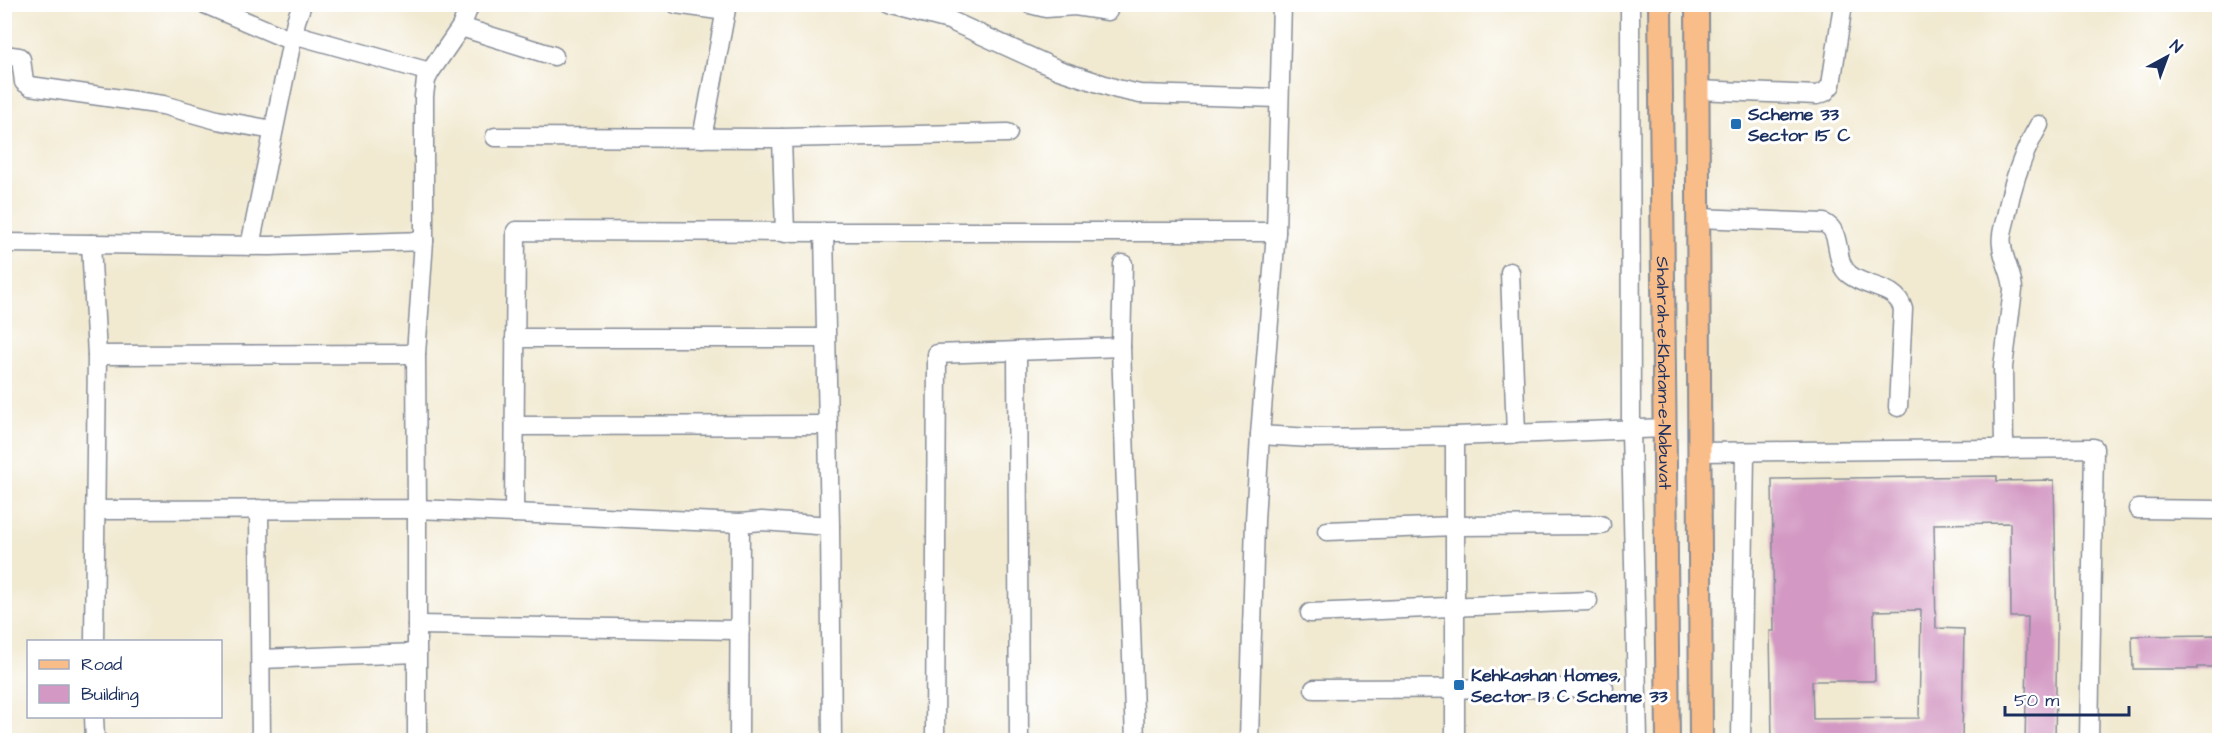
<svg xmlns="http://www.w3.org/2000/svg" width="2224" height="745" font-family="'Architects Daughter',sans-serif">
  <rect width="100%" height="100%" fill="#fff"/>
  <filter id="ink" filterUnits="userSpaceOnUse"><feTurbulence type="fractalNoise" baseFrequency=".0167" numOctaves="2"/><feDisplacementMap in="SourceGraphic" scale="12" xChannelSelector="R" yChannelSelector="G"/><feConvolveMatrix kernelMatrix="1 2 1 2 8 2 1 2 1" color-interpolation-filters="sRGB"/></filter>
  <filter id="wash" filterUnits="userSpaceOnUse"><feTurbulence type="fractalNoise" baseFrequency=".008" numOctaves="4" result="noise"/><feDisplacementMap in="SourceGraphic" scale="24" xChannelSelector="R" yChannelSelector="G"/><feGaussianBlur stdDeviation="1.35" result="paint"/><feColorMatrix in="noise" values="0 0 0 0 0 0 0 0 0 0 0 0 0 0 0 0 0 1.4 0 .05"/><feComposite in="paint" operator="in"/></filter>
  <g filter="url(#wash)">
    <rect width="100%" height="100%" fill="#f1e9d0"/>
    <g id="blocks">
      <g fill="#d398c3" fill-rule="evenodd">
        <path d="M1997,476V481L2054,480L2057,635L2055,741H2025L2028,617H2011L2010,523L1934,524L1936,628L1964,629L1962,741H1772L1770,631H1774L1772,479ZM1921,610L1919,718L1813,719L1812,681H1875L1874,611Z"/>
        <path d="M2220,635V667H2197V669H2133L2132,636Z"/>
      </g>
    </g>
  </g>
  <g filter="url(#ink)">
    <use href="#blocks" fill-opacity="0" stroke="#868c97" stroke-width="1.5"/>
    <g fill="none" stroke-linecap="round" stroke-linejoin="round">
      <g stroke="#868c97" stroke-width="21">
        <g id="minor">
          <path d="M205,4L292,41"/>
          <path d="M676,4L725,11"/>
          <path d="M889,4L949,20L1059,70L1117,89L1140,94L1279,98"/>
          <path d="M1030,4L1046,8L1075,6L1108,11"/>
          <path d="M1630,4L1631,430L1638,740"/>
          <path d="M461,27L554,56"/>
          <path d="M293,34L430,72"/>
          <path d="M4,55L19,57L21,59L24,82L30,86L163,105L217,120L273,130"/>
          <path d="M1697,90L1817,95L1825,92L1831,85L1843,4"/>
          <path d="M495,137L782,138L1008,133"/>
          <path d="M702,138L727,4"/>
          <path d="M782,138L785,233"/>
          <path d="M1697,218L1824,223C1844,232 1832,262 1850,275C1868,289 1896,285 1903,309L1898,407"/>
          <path d="M824,232H1276L1260,435L1312,438L1455,436"/>
          <path d="M1276,232L1282,4"/>
          <path d="M424,241V96L426,80L430,72L461,27L470,4"/>
          <path d="M4,243L91,244"/>
          <path d="M250,246L296,21L302,4"/>
          <path d="M1123,264L1121,347L1135,740"/>
          <path d="M1510,272L1516,434"/>
          <path d="M515,338H826"/>
          <path d="M1017,351L1019,740"/>
          <path d="M97,355L416,354"/>
          <path d="M515,426L828,425"/>
          <path d="M2004,449L2003,367L2013,290C2013,274 2003,261 2002,245C2000,236 2004,226 2006,217C2012,184 2022,154 2039,125"/>
          <path d="M1698,452L2094,448L2089,740"/>
          <path d="M259,509L261,740"/>
          <path d="M2138,509L2220,510"/>
          <path d="M514,513L740,523"/>
          <path d="M830,526L832,740"/>
          <path d="M1327,531L1455,526L1601,525"/>
          <path d="M1310,613L1588,601"/>
          <path d="M417,625L740,630"/>
          <path d="M94,642L97,355L91,244L270,246L424,241L416,354L417,509L95,510"/>
          <path d="M261,659L417,653"/>
          <path d="M1314,689L1604,688"/>
          <path d="M94,716L95,740"/>
          <path d="M417,740V509L514,513L516,231L824,232L830,526L762,521L740,523L739,740"/>
          <path d="M935,740L937,354L1121,347"/>
          <path d="M1249,740L1255,521L1260,435"/>
          <path d="M1455,740V436L1665,428"/>
          <path d="M1741,740L1745,452"/>
        </g>
      </g>
      <g stroke="#868c97" stroke-width="26">
        <g id="major">
          <path id="s1" d="M1660,4L1668,740"/>
          <path d="M1697,4L1701,740"/>
        </g>
      </g>
      <use href="#minor" stroke="#fff" stroke-width="18"/>
      <use href="#major" stroke="#f9bd89" stroke-width="22"/>
    </g>
  </g>
  <g fill="#1f6fb2" stroke="#fff" stroke-width="2">
    <rect x="1730" y="118" width="12" height="12" rx="3"/>
    <rect x="1453" y="679" width="12" height="12" rx="3"/>
  </g>
  <g text-anchor="middle" dominant-baseline="central" stroke-width="6" stroke-linejoin="round" paint-order="stroke">
    <g font-size="18" font-weight="bold" fill="#1b2f5e" stroke="#fff" text-anchor="start">
      <text x="1748" y="114">Scheme 33<tspan x="1748" dy="21">Sector 15 C</tspan></text>
      <text x="1471" y="675">Kehkashan Homes,<tspan x="1471" dy="21">Sector 13 C Scheme 33</tspan></text>
    </g>
    <g font-size="18" fill="#1b2f5e" stroke="#fff">
      <text stroke="none"><textPath href="#s1" startOffset="369">Shahrah-e-Khatam-e-Nabuvat</textPath></text>
    </g>
  </g>
  <rect width="2224" height="745" fill="none" stroke="#fff" stroke-width="24"/>
  <rect x="27" y="640" width="195" height="78" fill="#ffffff" stroke="#a4acbf" stroke-width="1.5"/>
  <rect x="39" y="660" width="30" height="9" fill="#f9bd89" stroke="#a4acbf" stroke-width="1.5"/>
  <text x="81" y="670" font-size="18" fill="#1b2f5e">Road</text>
  <rect x="39" y="685" width="30" height="18" fill="#d398c3" stroke="#a4acbf" stroke-width="1.5"/>
  <text x="81" y="700" font-size="18" fill="#1b2f5e">Building</text>
  <g transform="translate(2167 57) rotate(41)" stroke="#ffffff" stroke-width="4.5" paint-order="stroke">
  <path d="M0-4.5L10 22L0 15L-10 22Z" fill="#1b2f5e"/>
  <text y="-9" font-size="16" font-weight="bold" text-anchor="middle" fill="#1b2f5e">N</text>
  </g>
  <path d="M2005 706v9h124v-9" fill="none" stroke="#1b2f5e" stroke-width="3"/>
  <text x="2014" y="706" font-size="18" fill="#1b2f5e" stroke="#ffffff" stroke-width="4.5" paint-order="stroke">50 m</text>
</svg>
